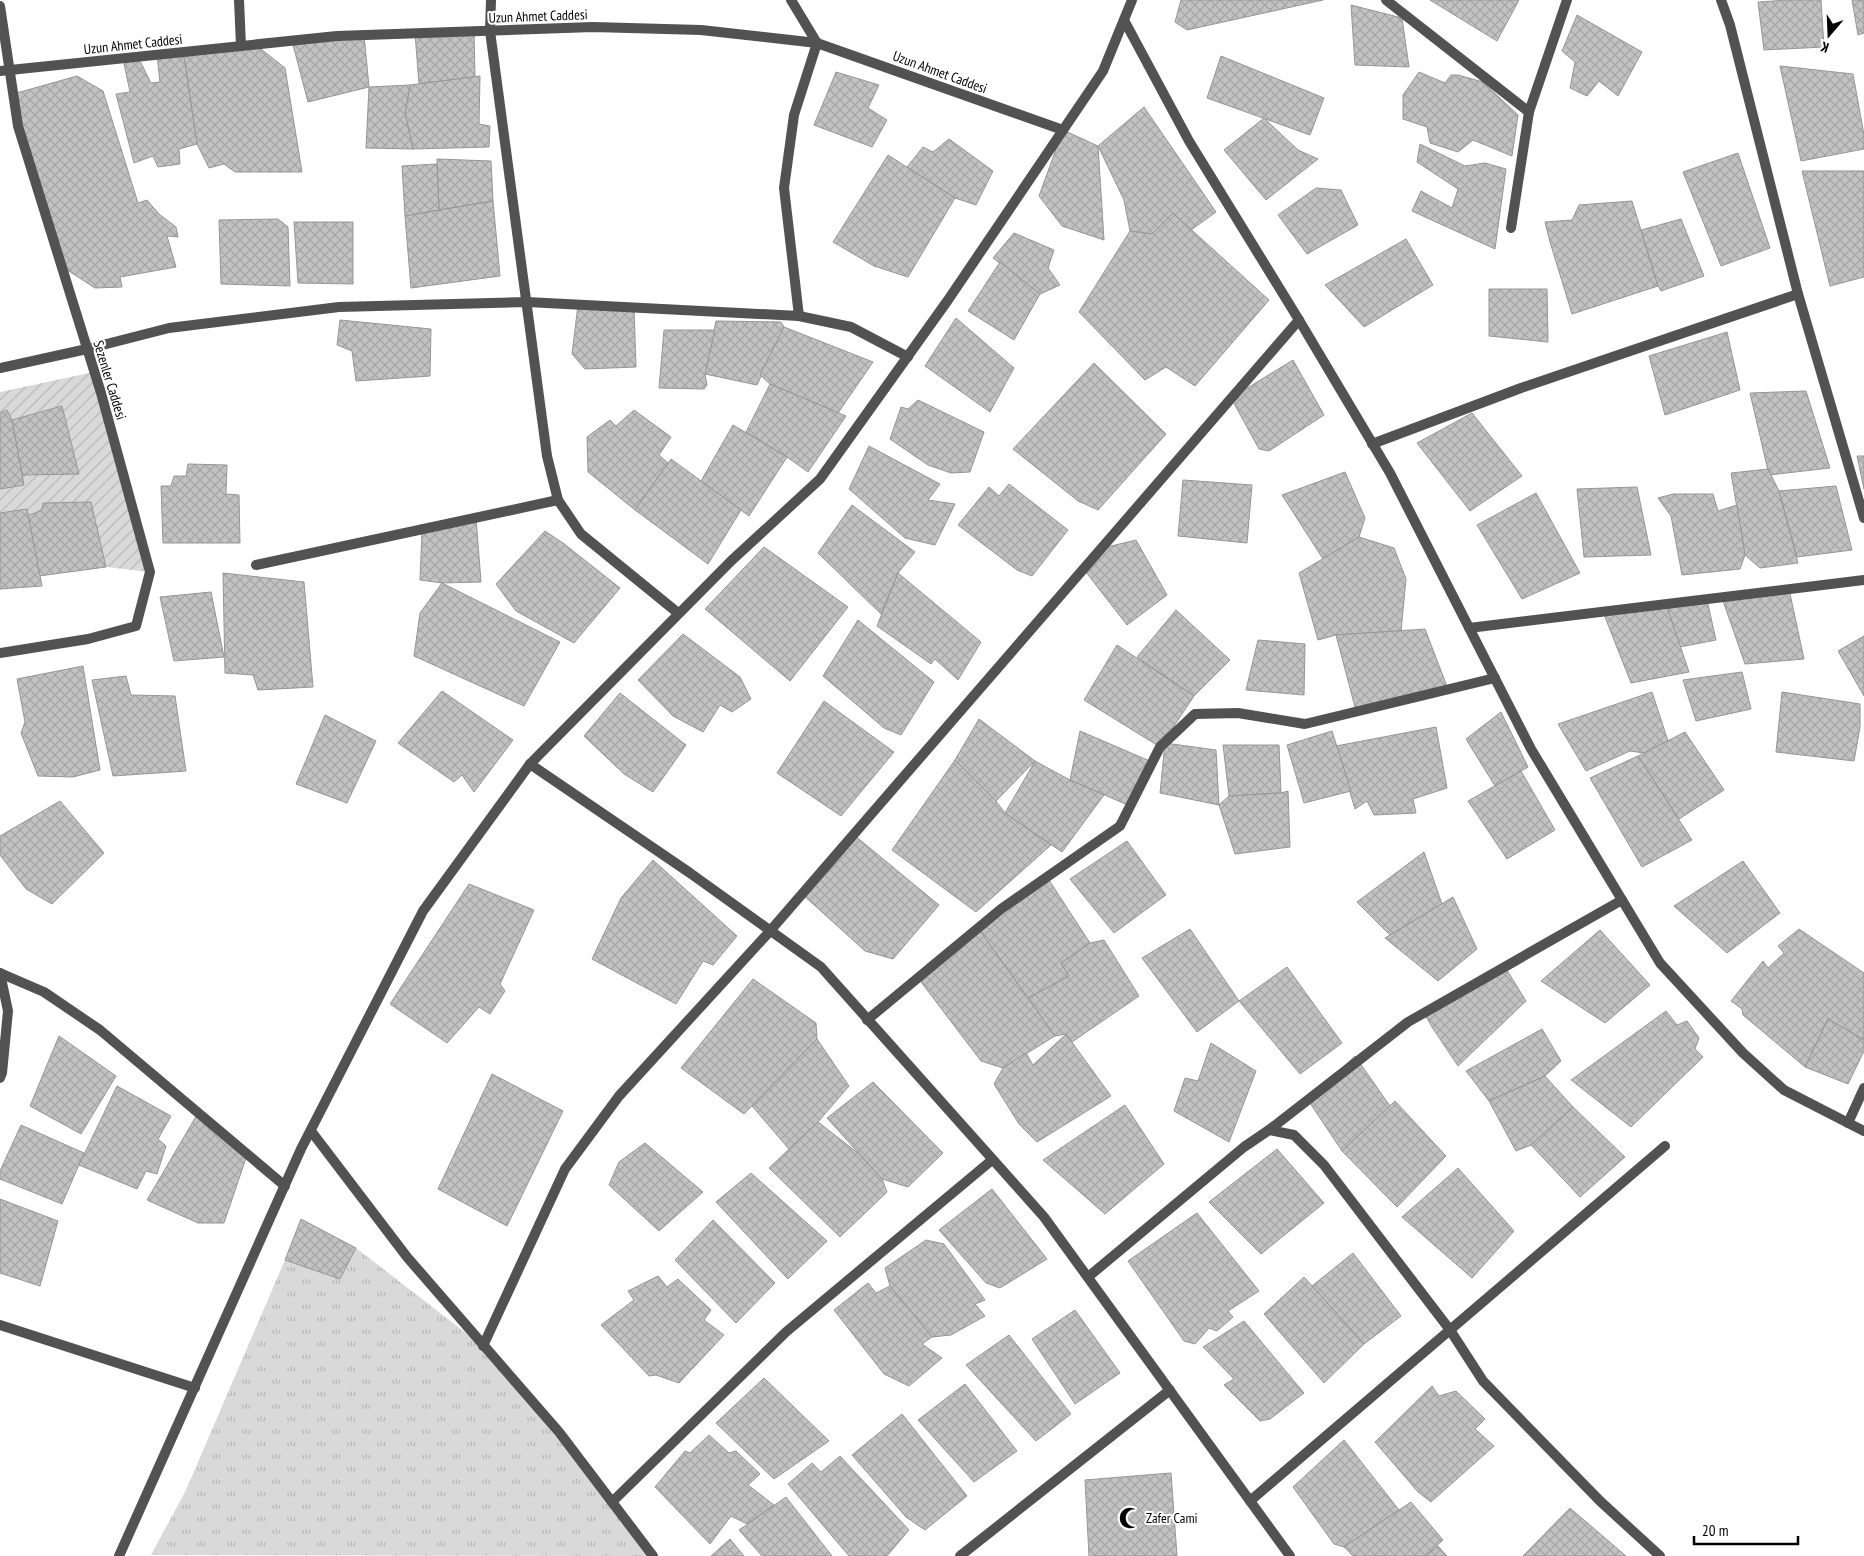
<svg xmlns="http://www.w3.org/2000/svg" width="1864" height="1556" font-family="'PT Sans Narrow',sans-serif">
  <defs>
    <pattern id="grass-tufts" width="24" height="20" patternUnits="userSpaceOnUse" patternTransform="scale(1.25)"><rect width="24" height="20" fill="#d9d9d9"/><path d="M3 7l-1-3M5 7V3M7 7l1-3M15 17l-1-3M17 17v-4M19 17l1-3" fill="none" stroke="#b8b8b8"/></pattern>
    <pattern id="garden-furrows" width="10" height="10" patternUnits="userSpaceOnUse" patternTransform="scale(1.25)"><rect width="10" height="10" fill="#d9d9d9"/><path d="M-1 1l2-2M0 10L10 0M9 11l2-2" fill="none" stroke="#b8b8b8"/></pattern>
    <pattern id="building-cross-hatch" width="8" height="8" patternUnits="userSpaceOnUse" patternTransform="scale(1.25)"><rect width="8" height="8" fill="#c2c2c2"/><path d="M0 0l8 8M0 8l8-8" fill="none" stroke="#a5a5a5"/></pattern>
  </defs>
  <rect width="100%" height="100%" fill="#fff"/>
  <path fill="url(#grass-tufts)" d="M356,1248L483,1346L653,1556L151,1555L186,1490L285,1260L340,1279Z"/>
  <path fill="url(#garden-furrows)" d="M94,372L150,572L106,567L91,502L44,503L42,510L27,516L26,509L0,513V489L24,485L22,475L79,473L62,406L12,420L7,410L0,413V392Z"/>
  <g fill="url(#building-cross-hatch)" stroke="#969696">
    <path d="M1181,0H1323L1187,30L1175,22Z"/>
    <path d="M1430,0H1519L1497,41Z"/>
    <path d="M1789,0H1821L1824,47L1764,50L1758,2Z"/>
    <path d="M1852,0H1864V33L1858,35Z"/>
    <path d="M1351,5L1402,18L1409,67L1355,65Z"/>
    <path d="M1577,15L1642,52L1618,96L1599,81L1587,96L1570,88L1575,62L1562,51Z"/>
    <path d="M474,31L475,77L419,84L415,33Z"/>
    <path d="M364,35L369,87L308,102L292,41Z"/>
    <path d="M256,45L285,68L302,172H235L224,164L209,168L197,144L184,57Z"/>
    <path d="M157,55L184,57L197,144L179,149L180,164L158,167L153,156L134,163L116,94L130,92L123,59L138,57L151,83L160,82Z"/>
    <path d="M1221,56L1324,98L1310,135L1207,98Z"/>
    <path d="M1780,66L1853,74L1864,135V149L1801,161Z"/>
    <path d="M836,72L879,85L868,108L887,120L872,147L814,125Z"/>
    <path d="M1419,72L1445,83L1451,75H1458L1483,82L1518,115L1512,156L1473,140L1458,152L1430,143L1427,127L1403,119V95Z"/>
    <path d="M77,76L103,91L138,203L147,200L159,214L176,227L178,237L167,236L176,267L120,277L122,287L95,288L61,266L13,94Z"/>
    <path d="M480,76L479,124L490,126L489,147L413,149L405,113L410,85Z"/>
    <path d="M410,85L405,113L413,149L366,148L369,87Z"/>
    <path d="M1144,107L1216,212L1191,230L1173,213L1152,234L1130,231L1124,200L1098,146Z"/>
    <path d="M1264,118L1298,150L1318,159L1266,200L1224,150Z"/>
    <path d="M1063,130L1098,146L1104,240L1062,226L1039,196Z"/>
    <path d="M949,139L993,171L976,205L955,198L907,167L923,147L933,152Z"/>
    <path d="M1420,144L1465,166L1485,163L1506,169L1495,249L1412,211L1421,191L1452,208L1458,189L1417,162Z"/>
    <path d="M1738,153L1770,248L1721,266L1683,172Z"/>
    <path d="M888,155L955,198L908,277L874,266L833,242Z"/>
    <path d="M437,159L491,161L493,201L439,210Z"/>
    <path d="M437,164L439,210L405,216L402,166Z"/>
    <path d="M1802,171H1864V277L1830,286Z"/>
    <path d="M1316,188L1341,190L1358,225L1307,254L1278,215Z"/>
    <path d="M493,201L500,276L411,288L405,216Z"/>
    <path d="M1632,201L1658,286L1572,314L1550,242L1545,222L1572,220L1579,205Z"/>
    <path d="M1173,213L1269,300L1195,386L1166,367L1145,380L1079,312L1130,231L1152,234Z"/>
    <path d="M278,219L288,227L290,286L221,284L219,220Z"/>
    <path d="M1681,219L1704,276L1661,291L1658,286L1641,230Z"/>
    <path d="M294,222H353V284L298,283Z"/>
    <path d="M1014,233L1054,250L1048,268L1060,285L1040,294L993,258Z"/>
    <path d="M1406,239L1433,285L1364,327L1325,285Z"/>
    <path d="M1000,262L1040,294L1014,340L968,311Z"/>
    <path d="M1489,289H1547L1548,342L1489,336Z"/>
    <path d="M578,305L634,308L636,367L585,369L572,354Z"/>
    <path d="M956,318L1014,368L990,412L925,366Z"/>
    <path d="M340,320L431,329L430,376L356,381L352,351L337,345Z"/>
    <path d="M716,321L781,322L784,327L757,385L705,374Z"/>
    <path d="M784,327L873,362L838,413L770,384L760,375Z"/>
    <path d="M664,330H715L705,374L707,385L704,389L659,388Z"/>
    <path d="M1727,332L1740,390L1665,415L1649,356Z"/>
    <path d="M1293,360L1324,415L1269,451L1259,449L1231,398Z"/>
    <path d="M1094,363L1166,434L1098,510L1078,501L1013,449Z"/>
    <path d="M770,384L846,416L808,472L787,457L746,432Z"/>
    <path d="M1806,391L1830,468L1769,475L1750,393Z"/>
    <path d="M918,400L984,432L970,472L951,473L928,465L890,439L901,407L908,409Z"/>
    <path d="M62,406L79,474L22,475L12,420Z"/>
    <path d="M7,410L12,420L24,485L0,489V413Z"/>
    <path d="M634,410L671,437L659,455L668,463L635,510L588,472L587,437L610,420L616,426Z"/>
    <path d="M1472,413L1522,476L1470,511L1417,443Z"/>
    <path d="M733,425L787,457L749,516L701,481Z"/>
    <path d="M869,446L940,484L928,500L955,504L935,545L905,538L849,489Z"/>
    <path d="M1857,456H1864V489Z"/>
    <path d="M671,459L741,510L708,564L635,510Z"/>
    <path d="M188,464L227,465L226,494L239,495L240,543H163L161,486H171L174,476H186Z"/>
    <path d="M1768,469L1779,491L1798,563L1760,568L1745,555L1731,473Z"/>
    <path d="M1345,472L1365,518L1359,537L1323,559L1282,495Z"/>
    <path d="M1183,480L1252,485L1247,543L1178,536Z"/>
    <path d="M1009,484L1068,530L1032,576L1017,570L958,525L989,487L999,496Z"/>
    <path d="M1836,486L1852,550L1797,557L1779,491Z"/>
    <path d="M1637,487L1651,555L1584,557L1577,489Z"/>
    <path d="M1536,493L1580,573L1522,599L1477,525Z"/>
    <path d="M1673,494H1713L1718,511L1737,505L1745,555L1740,569L1682,575L1671,516L1658,498Z"/>
    <path d="M91,502L106,567L39,576L27,516L42,510L43,503Z"/>
    <path d="M852,505L915,552L898,573L881,614L818,553Z"/>
    <path d="M27,509L42,586L0,589V513Z"/>
    <path d="M476,518L481,582L442,583L420,580L422,530Z"/>
    <path d="M545,531L563,543L620,588L574,643L516,611L496,584Z"/>
    <path d="M1359,537L1394,548L1406,579L1401,631L1336,635L1318,640L1299,573Z"/>
    <path d="M1136,540L1167,595L1127,625L1085,571L1103,548Z"/>
    <path d="M764,547L848,607L790,681L705,609Z"/>
    <path d="M223,573L304,582L313,687L258,690L253,675L225,673Z"/>
    <path d="M898,573L981,642L958,680L935,659L931,664L877,626Z"/>
    <path d="M442,583L560,642L524,706L414,656L420,613Z"/>
    <path d="M1789,589L1804,659L1745,664L1722,598Z"/>
    <path d="M211,592L224,657L174,661L160,597Z"/>
    <path d="M1707,600L1716,640L1680,647L1666,604Z"/>
    <path d="M1666,604L1689,672L1631,683L1603,612Z"/>
    <path d="M1176,610L1230,660L1194,696L1137,657Z"/>
    <path d="M858,620L934,682L901,735L884,728L823,676Z"/>
    <path d="M1425,629L1448,689L1356,711L1336,635Z"/>
    <path d="M683,634L740,677L751,699L732,712L720,705L703,732L673,716L638,680Z"/>
    <path d="M1864,636V696L1838,651Z"/>
    <path d="M1258,640L1305,644L1304,695L1246,690Z"/>
    <path d="M1117,645L1194,696L1160,747L1084,700Z"/>
    <path d="M83,666L100,770L73,777L38,776L21,733L25,722L17,679Z"/>
    <path d="M1742,672L1751,709L1696,721L1683,680Z"/>
    <path d="M126,676L131,695L175,696L186,771L113,776L92,680Z"/>
    <path d="M442,691L513,740L474,792L462,775L454,782L398,743Z"/>
    <path d="M1652,692L1668,741L1644,753L1630,751L1586,771L1558,724Z"/>
    <path d="M1782,692L1860,704V727L1854,761L1776,752Z"/>
    <path d="M620,693L686,745L653,792L624,774L584,736Z"/>
    <path d="M824,701L894,752L841,816L777,773Z"/>
    <path d="M1501,712L1528,767L1495,786L1466,739Z"/>
    <path d="M325,715L376,741L347,803L296,784Z"/>
    <path d="M979,719L1035,761L996,801L955,760Z"/>
    <path d="M1436,727L1447,788L1413,799L1416,813L1374,815L1367,801L1355,809L1336,746Z"/>
    <path d="M1080,731L1152,762L1130,806L1070,780Z"/>
    <path d="M1332,731L1351,791L1304,803L1287,745Z"/>
    <path d="M1685,732L1724,790L1679,819L1638,756Z"/>
    <path d="M1165,743L1216,750L1219,805L1160,793Z"/>
    <path d="M1223,745H1279L1281,793L1229,796Z"/>
    <path d="M1638,756L1692,840L1642,867L1590,778Z"/>
    <path d="M955,760L996,801L1005,813L1051,845L976,912L892,850Z"/>
    <path d="M1035,761L1070,780L1104,795L1062,852L1005,813Z"/>
    <path d="M1521,771L1555,830L1507,859L1468,801Z"/>
    <path d="M1288,791L1290,847L1235,854L1219,805L1229,796L1281,793Z"/>
    <path d="M60,801L104,853L52,904L26,889L0,855V836Z"/>
    <path d="M854,835L939,905L893,959L865,951L802,894Z"/>
    <path d="M1127,841L1166,895L1114,933L1070,879Z"/>
    <path d="M1424,852L1442,904L1390,935L1357,902Z"/>
    <path d="M653,860L737,936L713,965L703,961L676,1004L592,959L621,898Z"/>
    <path d="M1743,861L1780,913L1727,953L1674,906Z"/>
    <path d="M1047,877L1090,943L1061,963L1069,976L1028,998L978,928Z"/>
    <path d="M469,884L534,910L500,984L505,991L490,1014L479,1007L447,1043L390,1004Z"/>
    <path d="M1453,897L1477,949L1438,981L1385,938Z"/>
    <path d="M978,928L1055,1036L1003,1068L981,1061L921,982Z"/>
    <path d="M1190,929L1239,1001L1197,1032L1142,958Z"/>
    <path d="M1799,929L1864,973V1040L1828,1019L1805,1067L1743,1015L1742,1009L1731,1001L1763,961L1768,968L1784,953L1778,946Z"/>
    <path d="M1600,930L1650,985L1605,1023L1541,981Z"/>
    <path d="M1104,940L1139,996L1072,1042L1066,1034L1055,1036L1028,998L1069,976L1061,963L1090,943Z"/>
    <path d="M1287,967L1342,1043L1300,1074L1239,1001Z"/>
    <path d="M1505,967L1526,1001L1458,1066L1432,1027L1424,1013Z"/>
    <path d="M753,979L816,1023L817,1039L744,1114L681,1068Z"/>
    <path d="M1666,1011L1677,1025L1687,1021L1699,1038L1695,1049L1703,1057L1631,1127L1571,1080Z"/>
    <path d="M1828,1019L1864,1040V1051L1848,1084L1805,1067Z"/>
    <path d="M1542,1029L1561,1061L1545,1076L1489,1101L1466,1071Z"/>
    <path d="M1066,1034L1111,1096L1037,1142L1019,1124L994,1084L1003,1068L1026,1053L1033,1065Z"/>
    <path d="M59,1036L116,1076L81,1134L30,1106Z"/>
    <path d="M817,1039L849,1086L818,1122L789,1149L752,1106Z"/>
    <path d="M1211,1043L1256,1071L1229,1142L1174,1111L1185,1078L1198,1081Z"/>
    <path d="M1355,1056L1390,1106L1342,1151L1308,1100Z"/>
    <path d="M492,1074L563,1111L507,1226L438,1189Z"/>
    <path d="M1545,1076L1573,1107L1531,1145L1516,1151L1489,1101Z"/>
    <path d="M873,1082L943,1153L908,1187L882,1179L827,1118Z"/>
    <path d="M117,1086L171,1116L158,1139L166,1146L157,1174L146,1171L137,1189L79,1165Z"/>
    <path d="M1395,1101L1446,1156L1397,1207L1342,1151Z"/>
    <path d="M1125,1105L1164,1164L1105,1214L1043,1160Z"/>
    <path d="M1573,1107L1625,1157L1580,1197L1531,1145Z"/>
    <path d="M198,1113L247,1155L224,1223H198L147,1200Z"/>
    <path d="M818,1122L858,1153L882,1179L887,1192L840,1237L769,1168Z"/>
    <path d="M21,1125L84,1153L62,1204L0,1179V1171Z"/>
    <path d="M645,1143L703,1192L659,1231L609,1185L619,1162Z"/>
    <path d="M1277,1149L1324,1203L1261,1254L1209,1202Z"/>
    <path d="M1458,1168L1514,1231L1472,1278L1402,1217Z"/>
    <path d="M751,1173L827,1241L788,1279L716,1202Z"/>
    <path d="M992,1189L1047,1259L1000,1288L986,1283L939,1230Z"/>
    <path d="M0,1199L58,1221L40,1286L0,1273Z"/>
    <path d="M1197,1213L1259,1291L1228,1311L1233,1317L1217,1331L1209,1328L1195,1344L1184,1341L1128,1261Z"/>
    <path d="M301,1219L356,1248L340,1279L285,1260Z"/>
    <path d="M713,1220L775,1283L736,1323L675,1260Z"/>
    <path d="M926,1240L944,1244L985,1300L975,1304L985,1316L951,1335L932,1337L890,1286L885,1268Z"/>
    <path d="M1353,1253L1401,1316L1364,1344L1312,1286Z"/>
    <path d="M658,1276L667,1287L678,1279L711,1310L704,1320L724,1335L679,1383L656,1375L649,1376L601,1325L634,1300L628,1291Z"/>
    <path d="M1304,1277L1364,1344L1324,1383L1264,1314Z"/>
    <path d="M868,1283L876,1293L890,1286L932,1337L922,1344L942,1358L909,1386L884,1374L834,1310Z"/>
    <path d="M1075,1310L1120,1373L1075,1404L1032,1339Z"/>
    <path d="M1244,1321L1304,1393L1270,1419L1260,1421L1224,1385L1234,1379L1203,1347Z"/>
    <path d="M1009,1335L1071,1414L1036,1441L966,1365Z"/>
    <path d="M764,1378L829,1441L774,1479L716,1423Z"/>
    <path d="M965,1384L1017,1451L974,1482L918,1420Z"/>
    <path d="M1432,1386L1439,1396L1456,1391L1485,1419L1475,1429L1494,1446L1431,1502L1418,1492L1375,1442Z"/>
    <path d="M902,1414L967,1496L925,1530L906,1517L852,1455Z"/>
    <path d="M709,1435L729,1453L736,1451L760,1474L748,1485L774,1505L747,1524L731,1516L710,1544L655,1487L685,1451L690,1453Z"/>
    <path d="M1344,1440L1399,1510L1344,1547L1334,1544L1293,1487Z"/>
    <path d="M840,1456L909,1530L887,1556H849L788,1484L812,1463L821,1472Z"/>
    <path d="M1171,1473L1177,1556H1089L1085,1480Z"/>
    <path d="M786,1497L832,1556H762L739,1530Z"/>
    <path d="M1411,1502L1443,1540L1426,1556H1353L1344,1547Z"/>
    <path d="M1570,1508L1626,1556H1523Z"/>
    <path d="M730,1539L744,1556H711Z"/>
    <path d="M1438,1546L1447,1556H1426Z"/>
  </g>
  <g fill="none" stroke-linecap="round" stroke-linejoin="round">
    <path stroke="#525252" stroke-width="10" d="M256,565L558,500"/>
    <g stroke="#525252" stroke-width="10">
      <path d="M239,0L241,46"/>
      <path d="M491,0L490,31L547,456L558,500L581,534L678,613"/>
      <path d="M791,0L817,43L794,115L784,188L799,316"/>
      <path d="M1386,0L1529,112"/>
      <path d="M1721,0L1730,25L1798,294L1864,518"/>
      <path d="M0,6L18,126L101,393L150,572L136,626L88,639L0,653"/>
      <path d="M1124,20L1189,141L1299,320L1390,473L1531,749L1660,963L1743,1053L1784,1090L1864,1131"/>
      <path d="M0,71L337,36L593,27L701,30L817,43L1063,130"/>
      <path d="M1511,228L1529,112L1567,0"/>
      <path d="M0,368L87,349L169,328L339,307L527,302L799,316L851,327L908,357"/>
      <path d="M1372,444L1521,388L1798,294"/>
      <path d="M1469,628L1864,580"/>
      <path d="M530,764L690,873L821,967L1044,1217L1290,1556"/>
      <path d="M0,973L44,992L100,1030L285,1186"/>
      <path d="M0,973L8,1011L2,1073L0,1078"/>
      <path d="M867,1020L1001,909L1120,826L1160,747L1195,714L1238,713L1305,724L1495,678"/>
      <path d="M1848,1123L1864,1088"/>
      <path d="M1269,1130L1408,1022L1622,900"/>
      <path d="M311,1131L407,1257L559,1432L653,1556"/>
      <path d="M1088,1277L1244,1147L1269,1130L1294,1135L1324,1165L1450,1330L1483,1381L1600,1501L1660,1556"/>
      <path d="M0,1325L195,1388"/>
      <path d="M483,1346L565,1169L619,1096L770,931L1299,320"/>
      <path d="M1250,1501L1665,1146"/>
      <path d="M612,1502L786,1332L992,1160"/>
      <path d="M960,1556L1170,1390"/>
    </g>
    <path stroke="#525252" stroke-width="10" d="M119,1556L301,1149L423,911L530,764L731,561L820,479L948,300L1103,71L1132,0"/>
  </g>
  <defs>
    <g id="mosque-bare" transform="scale(1.725)"><path d="M3.5-4.9A6 6 0 1 0 3.5 4.9A5 5 0 1 1 3.5-4.9Z" fill="#000" stroke="#fff" stroke-width="2.5" paint-order="stroke"/></g>
  </defs>
  <g fill-rule="evenodd">
    <use href="#mosque-bare" x="1130" y="1518"/>
  </g>
  <g text-anchor="middle" dominant-baseline="central" stroke-width="4" stroke-linejoin="round" paint-order="stroke">
    <g font-size="14" fill="#000" stroke="#fff">
      <text transform="translate(538 16) rotate(-2)">Uzun Ahmet Caddesi</text>
      <text transform="translate(133 44) rotate(-6)">Uzun Ahmet Caddesi</text>
      <text transform="translate(940 72) rotate(20)">Uzun Ahmet Caddesi</text>
      <text transform="translate(110 380) rotate(73)">Sezenler Caddesi</text>
    </g>
    <g font-size="14" fill="#000" stroke="#fff" text-anchor="start">
      <text x="1146" y="1518">Zafer Cami</text>
    </g>
  </g>
  <g transform="translate(1829 35) rotate(199)" stroke="#ffffff" stroke-width="4" paint-order="stroke">
  <path d="M0-4L9 19L0 12L-9 19Z" fill="#000000"/>
  <text y="-8" font-size="14" font-weight="bold" text-anchor="middle" fill="#000000">K</text>
  </g>
  <path d="M1694 1536v8h104v-8" fill="none" stroke="#000000" stroke-width="2.5"/>
  <text x="1702" y="1536" font-size="15" fill="#000000" stroke="#ffffff" stroke-width="4" paint-order="stroke">20 m</text>
</svg>
